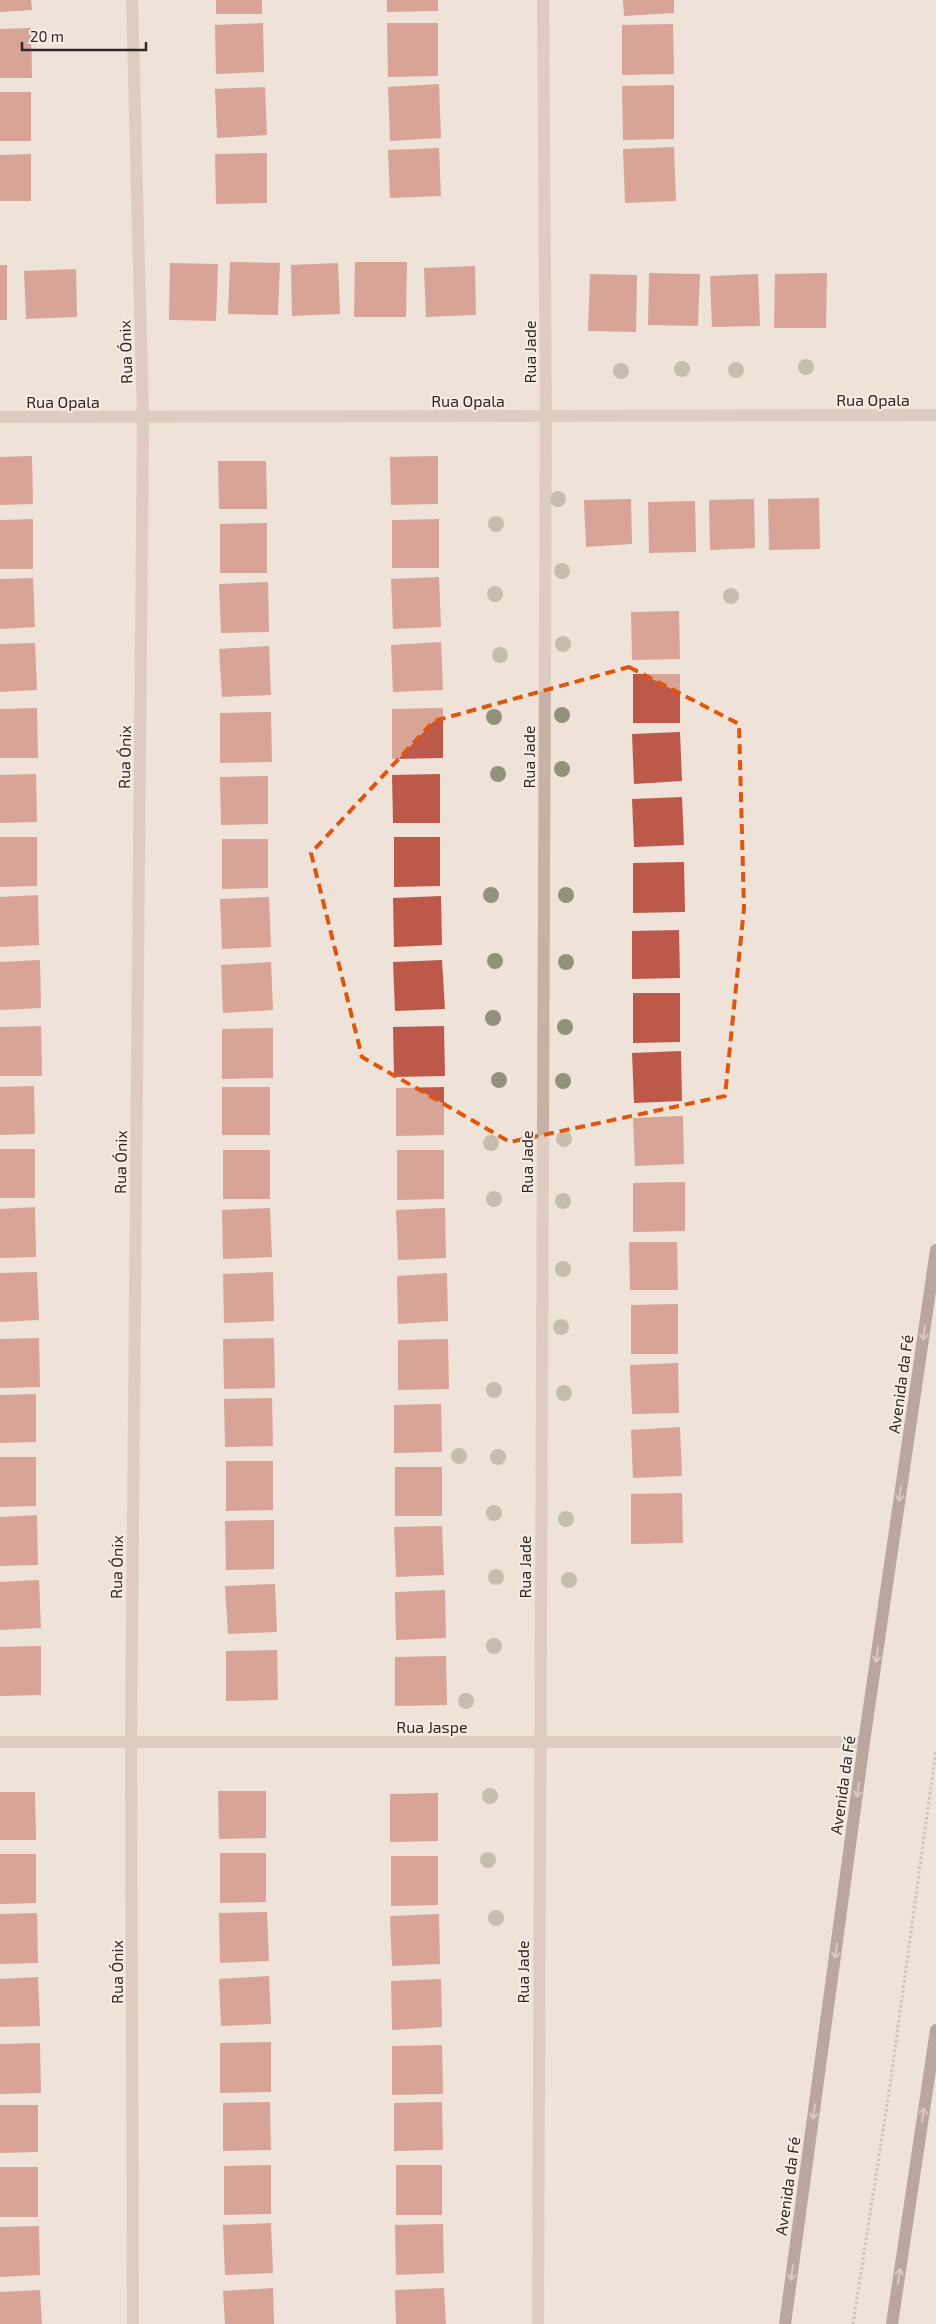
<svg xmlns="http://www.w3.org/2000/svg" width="936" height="2324" font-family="'Exo 2',sans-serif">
  <rect width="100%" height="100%" fill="#efe2d9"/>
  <g fill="#bc594a">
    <path d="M0,0H31L32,10L0,12Z"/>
    <rect x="216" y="0" width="46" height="14"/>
    <path d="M387,0H438V11L387,12Z"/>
    <path d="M623,0H674V13L624,16Z"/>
    <path d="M263,23L264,72L216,74L215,25Z"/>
    <path d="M387,23H438V76L388,77Z"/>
    <path d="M673,24L674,74L622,75V25Z"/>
    <path d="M31,28L32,78H0V29Z"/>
    <path d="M439,84L441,138L390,141L388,87Z"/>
    <path d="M674,85V139L623,140L622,86Z"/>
    <path d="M265,87L267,135L217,138L215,89Z"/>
    <rect x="0" y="92" width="31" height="49"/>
    <path d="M674,147L676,201L625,203L623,149Z"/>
    <path d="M439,148L441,196L390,198L388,150Z"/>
    <path d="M267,153V203L216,204L215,154Z"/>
    <path d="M31,154V201H0V155Z"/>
    <path d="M230,262L280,263L278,315L228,314Z"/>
    <path d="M355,262H407L406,317H354Z"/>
    <path d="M170,263L218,264L216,321L169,320Z"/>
    <path d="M338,263L340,314L292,316L291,265Z"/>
    <rect x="0" y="265" width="7" height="55"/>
    <path d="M475,266L476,315L426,317L424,268Z"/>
    <path d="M76,269L77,317L26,319L24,271Z"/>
    <path d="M649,273L700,274L698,326L648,325Z"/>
    <path d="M827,273L826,328H774L775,274Z"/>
    <path d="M590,274L637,275L636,332L588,331Z"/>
    <path d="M758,274L760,326L712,327L710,276Z"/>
    <path d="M32,456L33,504L0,505V457Z"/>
    <path d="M438,456V504L391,505L390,457Z"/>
    <path d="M218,461H266L267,509H219Z"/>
    <path d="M819,498L820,549L769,550L768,499Z"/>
    <path d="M631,499L632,544L586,547L584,500Z"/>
    <path d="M754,499L755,548L710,550L709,500Z"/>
    <path d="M695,501L696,552L649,553L648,502Z"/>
    <path d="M33,519V569H0V520Z"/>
    <path d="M439,519V568H392V520Z"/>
    <path d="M267,523V573H220V524Z"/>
    <path d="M439,577L441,627L393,629L391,579Z"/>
    <path d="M33,578L35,627L0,629V579Z"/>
    <path d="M268,582L269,632L221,633L219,584Z"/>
    <path d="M679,611L680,659L632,660L631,612Z"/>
    <path d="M441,642L443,690L393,692L391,645Z"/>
    <path d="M35,643L37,690L0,692V644Z"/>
    <path d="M269,646L271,695L222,697L219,649Z"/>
    <rect x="633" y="674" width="47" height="49"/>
    <path d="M37,708L38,758H0V709Z"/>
    <path d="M443,708V758L392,759V709Z"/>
    <path d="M271,712L272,762L220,763V713Z"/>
    <path d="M680,732L682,781L634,784L632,734Z"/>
    <path d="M36,774L37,822L0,823V775Z"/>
    <path d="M440,774V823H393L392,775Z"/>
    <path d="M268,776V824L221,825L220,777Z"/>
    <path d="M682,797L684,845L634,847L632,799Z"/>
    <path d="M0,837H37V886L0,887Z"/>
    <path d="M394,837H440V886L394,887Z"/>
    <path d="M222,839H268V888L222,889Z"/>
    <path d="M684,862L685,912L633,913V863Z"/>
    <path d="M38,895L39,945L0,947V897Z"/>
    <path d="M441,896L442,945L394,947L393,898Z"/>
    <path d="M269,897L271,947L222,949L220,899Z"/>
    <path d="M679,930L680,978L632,979V931Z"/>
    <path d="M40,960L41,1008L0,1010V962Z"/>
    <path d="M442,960L445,1009L395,1011L393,962Z"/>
    <path d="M271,962L273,1010L223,1013L221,965Z"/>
    <path d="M633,993H680V1042L633,1043Z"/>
    <path d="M41,1026L42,1076H0V1027Z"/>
    <path d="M444,1026L445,1076L394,1077L393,1027Z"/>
    <path d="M273,1028V1078L222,1079V1029Z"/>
    <path d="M681,1051L682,1101L634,1103L632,1053Z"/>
    <path d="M34,1086L35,1134L0,1135V1087Z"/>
    <rect x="222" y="1087" width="48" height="48"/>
    <path d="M444,1087V1135L396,1136V1088Z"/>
    <path d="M683,1116L684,1164L635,1166L633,1118Z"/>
    <rect x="0" y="1149" width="35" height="49"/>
    <rect x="223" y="1150" width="47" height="49"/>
    <path d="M397,1150H444V1199L397,1200Z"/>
    <path d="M685,1182V1231L633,1232V1183Z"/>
    <path d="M35,1207L36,1257L0,1258V1209Z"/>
    <path d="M270,1208L272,1257L223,1259L222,1210Z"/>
    <path d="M445,1208L446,1258L398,1260L396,1210Z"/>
    <path d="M629,1242H677L678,1290H630Z"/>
    <path d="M37,1272L39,1320L0,1322V1273Z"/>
    <path d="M273,1272L274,1321L224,1323L223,1274Z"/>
    <path d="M447,1273L448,1321L398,1324L397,1276Z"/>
    <path d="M678,1304V1354H631V1305Z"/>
    <path d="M39,1338L40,1387L0,1388V1339Z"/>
    <path d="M274,1338L275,1388L224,1389L223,1339Z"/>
    <path d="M448,1339L449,1389L398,1390V1340Z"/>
    <path d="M678,1363L679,1413L632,1414L630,1365Z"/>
    <path d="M36,1394V1442L0,1443V1395Z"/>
    <path d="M272,1398L273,1446L225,1447L224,1399Z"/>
    <path d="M441,1404L442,1452L394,1453V1405Z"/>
    <path d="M680,1427L682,1476L633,1478L631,1430Z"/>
    <path d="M0,1457H36V1506L0,1507Z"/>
    <path d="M226,1461H273V1510L226,1511Z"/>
    <rect x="395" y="1467" width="47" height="49"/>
    <path d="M682,1493L683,1543L631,1544V1494Z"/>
    <path d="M37,1515L38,1565L0,1566V1517Z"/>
    <path d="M274,1520V1569L226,1570L225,1521Z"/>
    <path d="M442,1526L444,1575L396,1577L394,1527Z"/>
    <path d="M39,1580L41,1628L0,1630V1582Z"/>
    <path d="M275,1584L277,1632L228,1634L225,1586Z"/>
    <path d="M445,1590L446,1638L396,1640L395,1592Z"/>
    <path d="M41,1646V1695L0,1696V1647Z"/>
    <path d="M277,1650L278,1700L226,1701V1651Z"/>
    <path d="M446,1656L447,1705L395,1706V1657Z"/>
    <path d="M218,1791H266V1838L219,1839Z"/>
    <path d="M0,1792H35L36,1840H0Z"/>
    <path d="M438,1793V1841L390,1842V1794Z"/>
    <path d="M220,1853H266V1902L220,1903Z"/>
    <path d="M0,1854H36V1903L0,1904Z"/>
    <path d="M391,1856H438V1905L391,1906Z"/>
    <path d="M267,1912L269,1961L220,1963L219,1913Z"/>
    <path d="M37,1913L38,1963L0,1964V1914Z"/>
    <path d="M439,1914L440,1964L392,1966L390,1916Z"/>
    <path d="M269,1976L271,2024L221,2026L219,1979Z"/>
    <path d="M38,1977L40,2026L0,2027V1979Z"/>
    <path d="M441,1979L442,2027L392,2030L391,1981Z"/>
    <path d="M271,2042V2092L220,2093V2043Z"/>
    <path d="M40,2043L41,2093L0,2094V2044Z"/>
    <path d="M442,2045L443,2094L392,2095V2046Z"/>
    <path d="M270,2102L271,2150L223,2151V2103Z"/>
    <path d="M442,2102L443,2150L394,2151V2103Z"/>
    <path d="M0,2105H38V2152L0,2153Z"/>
    <path d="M271,2165V2214L224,2215V2166Z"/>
    <rect x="396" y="2165" width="46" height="50"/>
    <rect x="0" y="2167" width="38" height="50"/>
    <path d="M271,2223L273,2273L225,2275L223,2225Z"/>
    <path d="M443,2224L444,2273L396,2275L395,2225Z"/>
    <path d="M39,2226L40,2275L0,2277V2227Z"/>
    <path d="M273,2288L274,2324H225L223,2291Z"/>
    <path d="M444,2288L446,2324H396L395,2290Z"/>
    <path d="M40,2290L42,2324H0V2292Z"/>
  </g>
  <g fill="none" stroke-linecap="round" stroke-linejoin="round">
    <path stroke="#b19b91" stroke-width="3" stroke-dasharray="2.5 2.5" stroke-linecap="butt" d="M853,2324L889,2092L936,1750"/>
    <g stroke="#c6b1a6" stroke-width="12">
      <path d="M132,0L143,417L131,1742L133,2324"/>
      <path d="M0,417L936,415"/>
      <path d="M0,1742H864"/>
      <path d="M538,2324L546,416L543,0"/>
    </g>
    <g stroke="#735f58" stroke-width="12">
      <path d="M785,2324L864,1742L936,1250"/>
      <path d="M892,2324L936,2030"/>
    </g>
  </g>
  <g fill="#92917a">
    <circle cx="806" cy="367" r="8"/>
    <circle cx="682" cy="369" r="8"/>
    <circle cx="736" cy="370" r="8"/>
    <circle cx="621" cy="371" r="8"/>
    <circle cx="558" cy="499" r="8"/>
    <circle cx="496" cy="524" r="8"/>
    <circle cx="562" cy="571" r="8"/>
    <circle cx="495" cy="594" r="8"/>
    <circle cx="731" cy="596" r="8"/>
    <circle cx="563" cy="644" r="8"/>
    <circle cx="500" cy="655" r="8"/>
    <circle cx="562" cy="715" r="8"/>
    <circle cx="494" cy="717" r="8"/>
    <circle cx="562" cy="769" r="8"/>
    <circle cx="498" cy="774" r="8"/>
    <circle cx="491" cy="895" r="8"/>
    <circle cx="566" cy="895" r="8"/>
    <circle cx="495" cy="961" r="8"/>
    <circle cx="566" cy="962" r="8"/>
    <circle cx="493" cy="1018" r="8"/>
    <circle cx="565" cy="1027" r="8"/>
    <circle cx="499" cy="1080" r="8"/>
    <circle cx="563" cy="1081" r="8"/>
    <circle cx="564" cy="1139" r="8"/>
    <circle cx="491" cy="1143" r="8"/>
    <circle cx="494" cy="1199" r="8"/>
    <circle cx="563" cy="1201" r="8"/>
    <circle cx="563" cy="1269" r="8"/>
    <circle cx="561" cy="1327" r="8"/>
    <circle cx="494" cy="1390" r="8"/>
    <circle cx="564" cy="1393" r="8"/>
    <circle cx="459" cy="1456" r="8"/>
    <circle cx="498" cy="1457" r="8"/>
    <circle cx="494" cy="1513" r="8"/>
    <circle cx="566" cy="1519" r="8"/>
    <circle cx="496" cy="1577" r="8"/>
    <circle cx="569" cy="1580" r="8"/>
    <circle cx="494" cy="1646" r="8"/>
    <circle cx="466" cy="1701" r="8"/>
    <circle cx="490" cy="1796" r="8"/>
    <circle cx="488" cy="1860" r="8"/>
    <circle cx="496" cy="1918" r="8"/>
  </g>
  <defs><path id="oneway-shaft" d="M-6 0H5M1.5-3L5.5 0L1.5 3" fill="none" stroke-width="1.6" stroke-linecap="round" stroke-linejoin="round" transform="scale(1.25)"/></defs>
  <g stroke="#bcada6">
    <use href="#oneway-shaft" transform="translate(924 1333) rotate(98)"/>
    <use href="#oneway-shaft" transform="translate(900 1494) rotate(98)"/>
    <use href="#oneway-shaft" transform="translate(877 1655) rotate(98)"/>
    <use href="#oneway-shaft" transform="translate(858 1790) rotate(98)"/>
    <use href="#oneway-shaft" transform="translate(836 1951) rotate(98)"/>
    <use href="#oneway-shaft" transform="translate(814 2112) rotate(98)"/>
    <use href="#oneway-shaft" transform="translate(923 2115) rotate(-81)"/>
    <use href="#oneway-shaft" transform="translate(792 2273) rotate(98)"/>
    <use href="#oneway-shaft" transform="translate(899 2276) rotate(-81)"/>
  </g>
  <path d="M0 0H936V2324H0ZM629,667L739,724L744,908L725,1096L510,1142L362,1057L311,853L434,721Z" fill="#efe2d9" fill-opacity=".55" fill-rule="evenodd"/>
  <path fill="none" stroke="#df570d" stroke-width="4" stroke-dasharray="10 6" stroke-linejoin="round" d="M629,667L739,724L744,908L725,1096L510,1142L362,1057L311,853L434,721Z"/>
  <g text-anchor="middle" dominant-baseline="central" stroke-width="4" stroke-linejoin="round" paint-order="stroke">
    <g font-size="16" fill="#322926" stroke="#f7ede5">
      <text transform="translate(125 352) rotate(-92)">Rua Ónix</text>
      <text transform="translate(529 352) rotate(-90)">Rua Jade</text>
      <text x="873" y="399">Rua Opala</text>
      <text x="468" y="400">Rua Opala</text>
      <text x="63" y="401">Rua Opala</text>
      <text transform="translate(124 757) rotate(-89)">Rua Ónix</text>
      <text transform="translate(528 757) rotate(-90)">Rua Jade</text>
      <text transform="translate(120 1162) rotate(-89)">Rua Ónix</text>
      <text transform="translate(526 1162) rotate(-90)">Rua Jade</text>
      <text transform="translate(900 1384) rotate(-82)">Avenida da Fé</text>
      <text transform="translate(116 1567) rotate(-89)">Rua Ónix</text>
      <text transform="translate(524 1567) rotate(-90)">Rua Jade</text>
      <text x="432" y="1726">Rua Jaspe</text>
      <text transform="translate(842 1785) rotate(-82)">Avenida da Fé</text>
      <text transform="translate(116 1972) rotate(-90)">Rua Ónix</text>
      <text transform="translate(522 1972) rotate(-90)">Rua Jade</text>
      <text transform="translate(787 2186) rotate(-82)">Avenida da Fé</text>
    </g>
  </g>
  <path d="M22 42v8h124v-8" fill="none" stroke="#322926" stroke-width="2.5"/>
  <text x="30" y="42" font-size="15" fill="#322926" stroke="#f7ede5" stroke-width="4" paint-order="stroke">20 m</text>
</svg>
